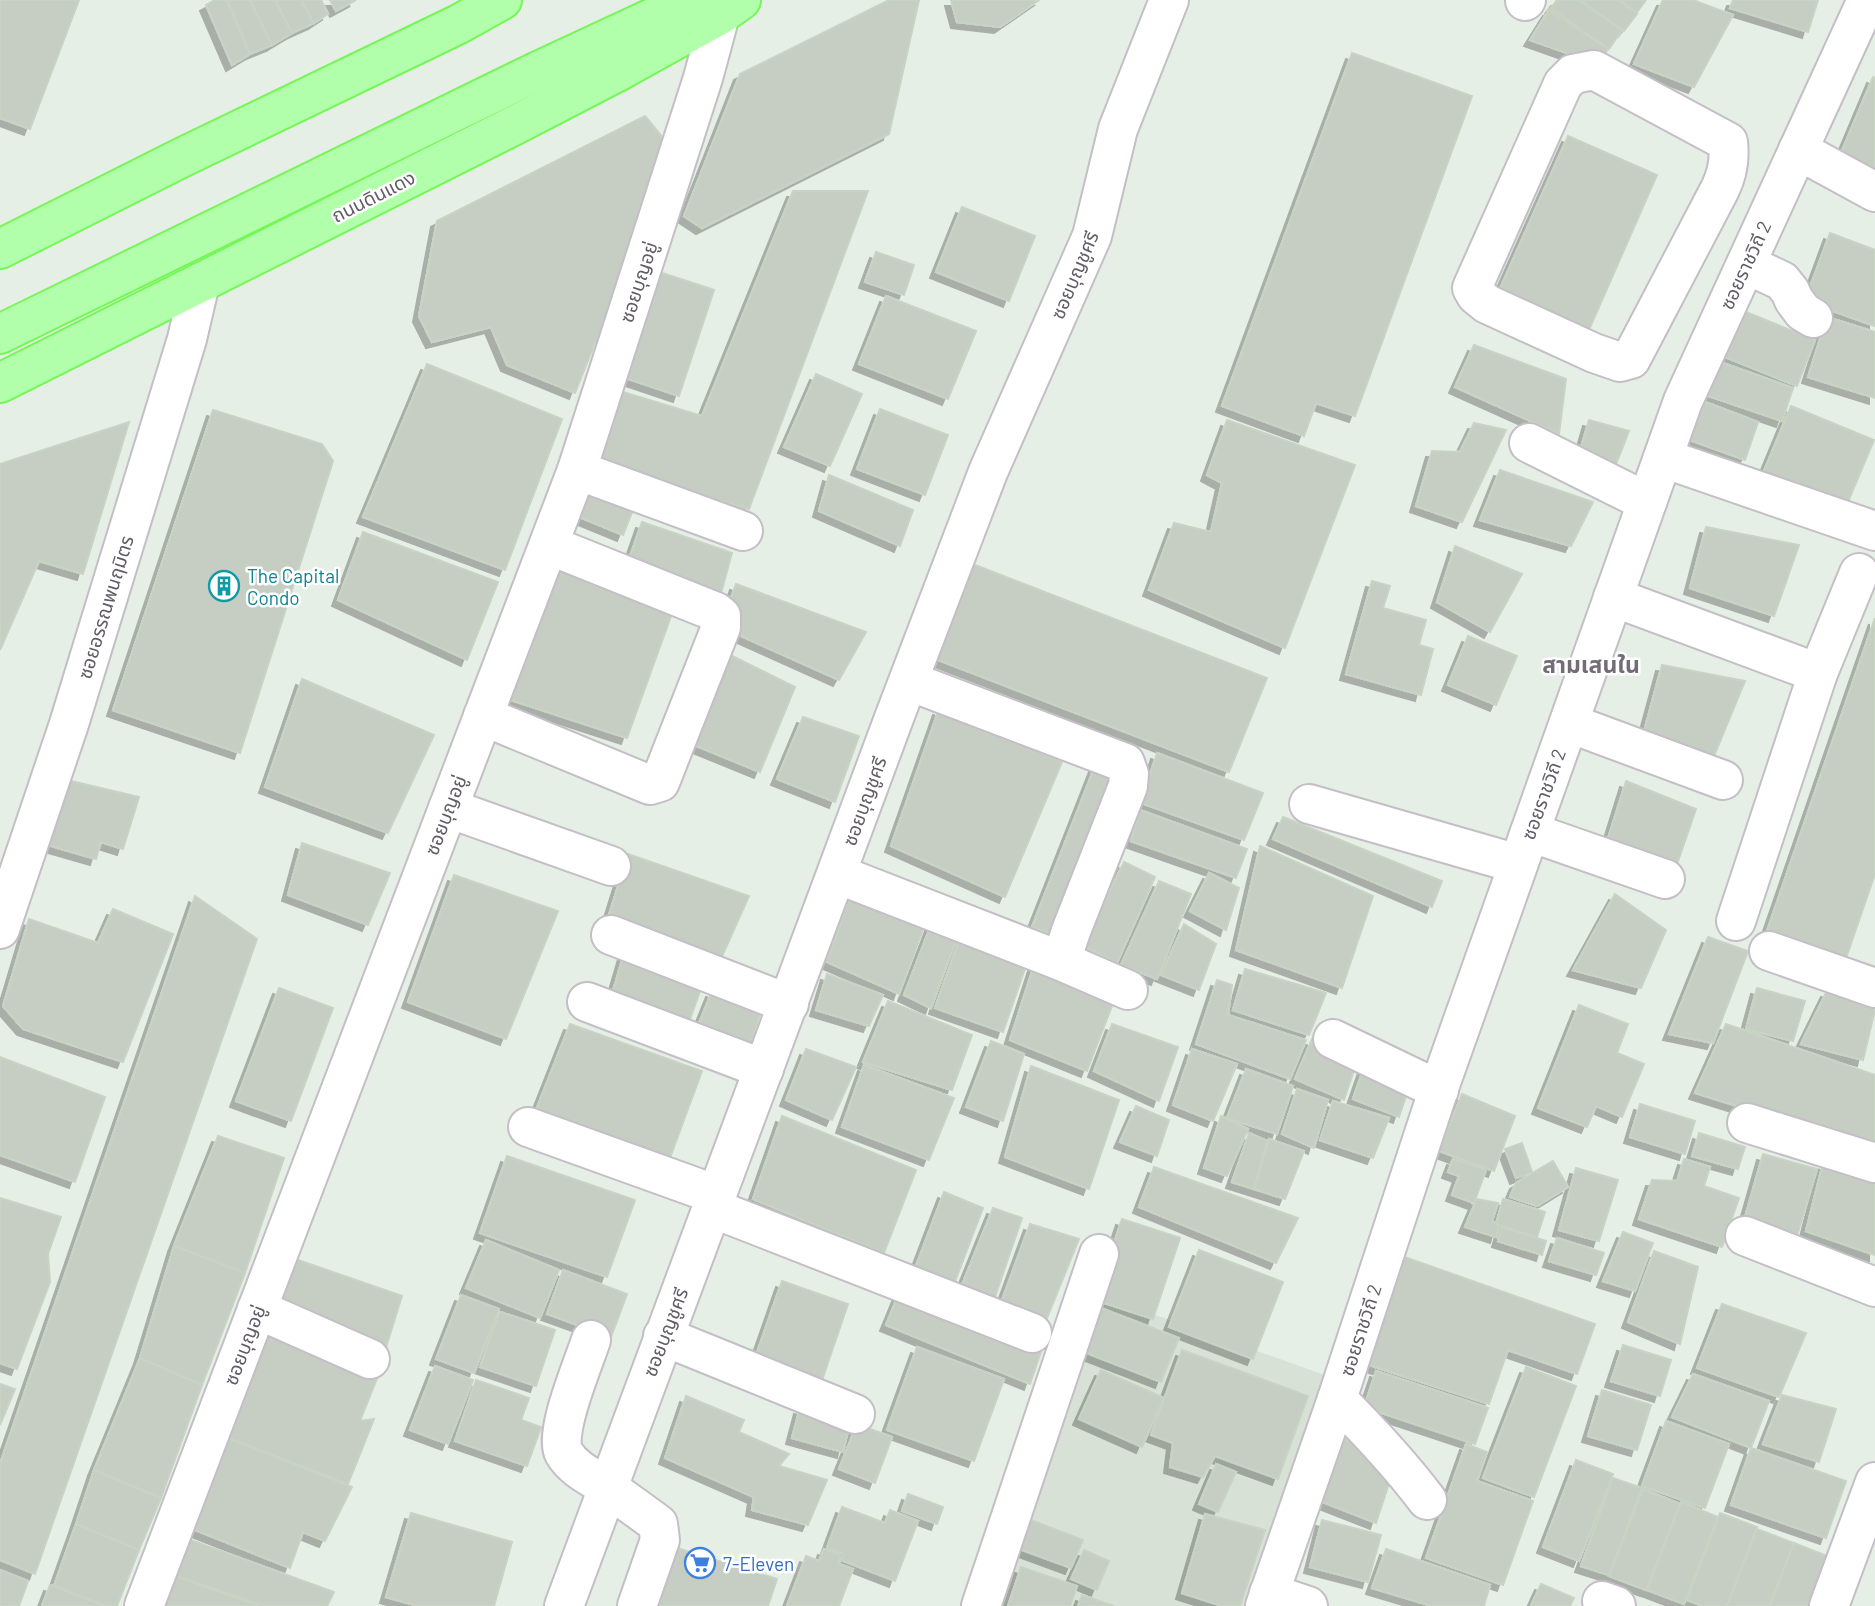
<svg xmlns="http://www.w3.org/2000/svg" width="1875" height="1606" font-family="Barlow,'Noto Sans Thai',sans-serif">
  <defs>
    <filter id="shadow"><feDropShadow dx="-6" dy="6" stdDeviation="0" flood-color="#0004"/></filter>
  </defs>
  <rect width="100%" height="100%" fill="#e6efe5"/>
  <path fill="#d8e1d5" d="M1105,1297L1333,1378L1250,1606H993Z"/>
  <g fill="#c6cdc3" stroke="#c7d4c3" stroke-width="2" filter="url(#shadow)">
    <path d="M0,0H79L30,129L0,118Z"/>
    <path d="M215,0H227L250,54L232,65L206,5Z"/>
    <path d="M227,0H250L272,45L250,54Z"/>
    <path d="M250,0H275L292,33L272,45Z"/>
    <path d="M275,0H301L314,23L292,33Z"/>
    <path d="M301,0H321L328,14L314,23Z"/>
    <path d="M330,0H356L336,11Z"/>
    <path d="M889,0H919L889,134L702,228L684,216L740,74Z"/>
    <path d="M951,0H1039L1000,27L957,22Z"/>
    <path d="M1557,0H1578L1622,30L1609,49L1551,8Z"/>
    <path d="M1580,0H1618L1637,14L1624,31Z"/>
    <path d="M1620,0H1646L1637,12Z"/>
    <path d="M1663,0H1693L1733,15L1694,87L1634,64Z"/>
    <path d="M1733,0H1818L1808,32L1730,8Z"/>
    <path d="M1549,10L1608,49L1598,64L1530,40Z"/>
    <path d="M1352,53L1472,96L1355,416L1316,403L1304,436L1222,406Z"/>
    <path d="M1873,77L1875,78V172L1839,158Z"/>
    <path d="M645,116L668,144L634,246L575,393L507,365L491,327L432,342L419,316L437,221Z"/>
    <path d="M1568,136L1657,175L1585,339L1495,300Z"/>
    <path d="M793,191H868L749,509L597,464L623,392L702,416Z"/>
    <path d="M962,207L1035,236L1009,301L936,272Z"/>
    <path d="M1830,233L1875,250V326L1805,301Z"/>
    <path d="M876,252L914,265L904,295L865,282Z"/>
    <path d="M653,270L714,290L679,396L617,375Z"/>
    <path d="M886,296L976,331L948,399L859,364Z"/>
    <path d="M1741,310L1815,340L1797,386L1725,357Z"/>
    <path d="M1827,317L1875,332V398L1808,377Z"/>
    <path d="M1474,345L1566,379L1559,434L1455,387Z"/>
    <path d="M1720,362L1793,388L1782,421L1708,396Z"/>
    <path d="M427,364L562,419L505,570L363,517Z"/>
    <path d="M816,374L862,394L830,466L784,447Z"/>
    <path d="M1700,400L1758,422L1745,460L1684,438Z"/>
    <path d="M1791,406L1874,440L1845,509L1762,476Z"/>
    <path d="M880,409L948,435L925,495L857,469Z"/>
    <path d="M213,410L322,444L333,461L240,753L113,710Z"/>
    <path d="M1227,420L1355,465L1285,648L1149,590L1174,523L1211,532L1222,483L1207,475Z"/>
    <path d="M1589,420L1629,431L1615,467L1580,451Z"/>
    <path d="M129,422L83,574L39,561L0,650V464Z"/>
    <path d="M1474,423L1506,430L1462,522L1416,506L1432,451L1460,452Z"/>
    <path d="M1500,470L1593,502L1571,546L1480,520Z"/>
    <path d="M829,475L913,510L900,546L819,511Z"/>
    <path d="M574,480L636,502L623,535L562,510Z"/>
    <path d="M642,522L732,553L716,612L627,565Z"/>
    <path d="M1706,527L1799,545L1774,616L1690,588Z"/>
    <path d="M363,532L498,582L467,660L338,600Z"/>
    <path d="M1455,546L1522,574L1490,632L1437,602Z"/>
    <path d="M562,563L675,605L627,738L511,700Z"/>
    <path d="M970,563L1267,678L1229,772L933,658Z"/>
    <path d="M1372,581L1390,586L1383,608L1426,620L1419,645L1433,649L1421,695L1346,674Z"/>
    <path d="M736,584L866,632L839,680L721,627Z"/>
    <path d="M1875,618V874L1844,964L1765,937Z"/>
    <path d="M1468,636L1517,656L1496,705L1448,685Z"/>
    <path d="M726,653L795,687L760,772L689,743Z"/>
    <path d="M1662,665L1745,681L1712,761L1642,739Z"/>
    <path d="M302,679L434,735L388,833L265,787Z"/>
    <path d="M939,709L1062,762L1005,897L891,846Z"/>
    <path d="M803,717L859,736L835,802L777,779Z"/>
    <path d="M1157,753L1263,793L1244,840L1141,803Z"/>
    <path d="M1097,761L1116,771L1054,935L1032,927Z"/>
    <path d="M67,780L139,797L123,849L101,842L96,859L44,844Z"/>
    <path d="M1626,781L1696,809L1675,870L1607,842Z"/>
    <path d="M1140,810L1247,849L1236,878L1131,841Z"/>
    <path d="M1283,817L1442,881L1432,907L1273,839Z"/>
    <path d="M302,843L390,873L368,925L288,895Z"/>
    <path d="M1260,846L1373,896L1342,988L1236,950Z"/>
    <path d="M628,854L749,896L720,961L609,915Z"/>
    <path d="M1124,862L1155,877L1117,963L1083,946Z"/>
    <path d="M1209,873L1239,888L1226,930L1190,911Z"/>
    <path d="M454,875L558,911L506,1039L408,1002Z"/>
    <path d="M1159,881L1191,894L1157,979L1121,965Z"/>
    <path d="M852,891L927,919L899,994L827,962Z"/>
    <path d="M1615,894L1666,930L1641,988L1573,970Z"/>
    <path d="M195,896L257,939L35,1574L0,1560V1464Z"/>
    <path d="M113,909L173,934L123,1062L23,1029L3,1006L29,919L98,943Z"/>
    <path d="M933,920L959,932L931,1008L904,995Z"/>
    <path d="M1184,924L1216,944L1199,990L1161,975Z"/>
    <path d="M962,932L1028,960L1003,1032L935,1008Z"/>
    <path d="M1708,937L1748,951L1713,1043L1669,1034Z"/>
    <path d="M625,950L704,980L689,1022L613,991Z"/>
    <path d="M1035,962L1115,998L1087,1071L1010,1040Z"/>
    <path d="M1245,969L1326,993L1309,1035L1233,1010Z"/>
    <path d="M827,974L883,995L869,1026L816,1010Z"/>
    <path d="M1217,980L1232,985L1228,1015L1306,1040L1290,1079L1196,1044Z"/>
    <path d="M279,988L333,1008L291,1121L236,1101Z"/>
    <path d="M1757,988L1805,1001L1793,1041L1746,1029Z"/>
    <path d="M712,991L761,1011L749,1050L696,1031Z"/>
    <path d="M1827,991L1875,1002V1010L1863,1060L1801,1044Z"/>
    <path d="M888,1001L972,1035L952,1090L863,1062Z"/>
    <path d="M1579,1005L1628,1024L1617,1053L1644,1064L1622,1117L1596,1106L1587,1127L1538,1108Z"/>
    <path d="M570,1024L702,1071L667,1166L533,1118Z"/>
    <path d="M1112,1024L1178,1047L1159,1101L1094,1071Z"/>
    <path d="M1726,1024L1875,1075V1149L1695,1093Z"/>
    <path d="M1312,1039L1357,1061L1344,1100L1295,1079Z"/>
    <path d="M991,1041L1024,1054L1003,1121L966,1107Z"/>
    <path d="M806,1049L856,1067L832,1120L786,1100Z"/>
    <path d="M1192,1049L1237,1064L1213,1121L1173,1105Z"/>
    <path d="M1368,1056L1412,1078L1399,1117L1353,1099Z"/>
    <path d="M0,1057L105,1097L75,1182L0,1155Z"/>
    <path d="M864,1065L954,1098L929,1160L842,1127Z"/>
    <path d="M1031,1066L1119,1100L1089,1189L1005,1157Z"/>
    <path d="M1246,1069L1293,1086L1277,1134L1227,1118Z"/>
    <path d="M1297,1089L1328,1100L1314,1148L1282,1134Z"/>
    <path d="M1462,1094L1515,1116L1494,1171L1439,1151Z"/>
    <path d="M1333,1101L1389,1118L1373,1158L1320,1140Z"/>
    <path d="M1640,1104L1695,1121L1685,1154L1630,1137Z"/>
    <path d="M1136,1106L1169,1120L1157,1156L1120,1142Z"/>
    <path d="M782,1116L916,1170L884,1253L753,1199Z"/>
    <path d="M1221,1116L1248,1129L1227,1176L1204,1168Z"/>
    <path d="M1249,1133L1267,1141L1254,1189L1232,1182Z"/>
    <path d="M1699,1133L1745,1147L1738,1169L1692,1156Z"/>
    <path d="M218,1136L284,1158L245,1273L174,1246Z"/>
    <path d="M1269,1139L1304,1151L1285,1199L1254,1189Z"/>
    <path d="M1522,1143L1532,1172L1516,1178L1505,1149Z"/>
    <path d="M1763,1154L1817,1169L1797,1236L1744,1221Z"/>
    <path d="M507,1156L635,1200L607,1277L480,1233Z"/>
    <path d="M1453,1159L1486,1170L1474,1203L1452,1195L1459,1176L1448,1172Z"/>
    <path d="M1684,1159L1710,1167L1704,1186L1739,1198L1722,1247L1639,1219L1652,1180L1677,1181Z"/>
    <path d="M1553,1161L1568,1187L1537,1206L1510,1197L1516,1183Z"/>
    <path d="M1823,1163L1875,1178V1255L1806,1231Z"/>
    <path d="M1154,1167L1298,1218L1276,1263L1139,1207Z"/>
    <path d="M1576,1168L1618,1180L1599,1241L1559,1230Z"/>
    <path d="M944,1192L983,1208L954,1284L914,1271Z"/>
    <path d="M0,1198L61,1217L48,1254L50,1282L17,1369L0,1363Z"/>
    <path d="M1477,1199L1498,1203L1492,1221L1499,1227L1496,1237L1465,1227Z"/>
    <path d="M1503,1199L1545,1212L1537,1237L1496,1224Z"/>
    <path d="M993,1208L1022,1218L994,1300L960,1290Z"/>
    <path d="M1122,1219L1180,1238L1153,1319L1095,1300Z"/>
    <path d="M1030,1224L1079,1239L1047,1318L1001,1303Z"/>
    <path d="M1502,1227L1546,1241L1542,1255L1498,1241Z"/>
    <path d="M1623,1232L1653,1243L1635,1291L1603,1281Z"/>
    <path d="M1557,1238L1604,1253L1596,1275L1549,1261Z"/>
    <path d="M486,1240L559,1270L540,1318L466,1288Z"/>
    <path d="M174,1246L245,1273L202,1385L140,1358Z"/>
    <path d="M1199,1250L1283,1282L1253,1359L1169,1327Z"/>
    <path d="M1654,1251L1698,1267L1680,1344L1628,1322Z"/>
    <path d="M278,1253L402,1296L383,1357L268,1297Z"/>
    <path d="M1393,1253L1595,1324L1577,1374L1508,1350L1489,1404L1375,1367L1356,1358Z"/>
    <path d="M563,1270L627,1294L611,1337L547,1314Z"/>
    <path d="M782,1281L848,1304L820,1386L753,1364Z"/>
    <path d="M902,1286L1046,1337L1030,1384L886,1325Z"/>
    <path d="M461,1295L499,1309L474,1373L436,1359Z"/>
    <path d="M1722,1304L1806,1333L1779,1397L1697,1368Z"/>
    <path d="M1093,1305L1179,1338L1161,1382L1076,1349Z"/>
    <path d="M500,1312L555,1330L536,1386L480,1367Z"/>
    <path d="M264,1327L380,1371L360,1421L374,1419L348,1484L221,1435Z"/>
    <path d="M1623,1345L1671,1360L1660,1396L1611,1381Z"/>
    <path d="M917,1347L1004,1379L974,1461L887,1430Z"/>
    <path d="M1182,1350L1308,1396L1278,1479L1215,1456L1203,1477L1170,1467L1173,1443L1151,1435Z"/>
    <path d="M140,1358L202,1385L161,1498L94,1470Z"/>
    <path d="M435,1366L473,1380L448,1444L410,1430Z"/>
    <path d="M1526,1367L1576,1386L1534,1497L1483,1478Z"/>
    <path d="M1101,1370L1164,1398L1142,1447L1079,1419Z"/>
    <path d="M1376,1371L1488,1408L1475,1444L1364,1407Z"/>
    <path d="M1693,1374L1769,1401L1751,1448L1672,1417Z"/>
    <path d="M476,1380L529,1398L521,1420L541,1427L527,1466L455,1441Z"/>
    <path d="M0,1384L15,1389L0,1425Z"/>
    <path d="M1602,1390L1651,1405L1637,1450L1588,1436Z"/>
    <path d="M1782,1395L1836,1409L1819,1462L1763,1444Z"/>
    <path d="M686,1396L744,1420L739,1432L789,1454L779,1466L827,1480L808,1525L752,1510L754,1497L665,1458Z"/>
    <path d="M800,1408L850,1422L843,1452L792,1438Z"/>
    <path d="M1666,1421L1729,1444L1705,1508L1642,1486Z"/>
    <path d="M857,1424L892,1437L875,1483L839,1469Z"/>
    <path d="M1335,1434L1395,1465L1376,1523L1312,1498Z"/>
    <path d="M228,1438L352,1487L325,1541L303,1532L290,1568L195,1530Z"/>
    <path d="M1466,1444L1487,1452L1477,1481L1533,1501L1503,1585L1426,1558Z"/>
    <path d="M1751,1448L1846,1481L1826,1538L1731,1505Z"/>
    <path d="M1576,1460L1613,1474L1579,1561L1543,1547Z"/>
    <path d="M1216,1464L1236,1472L1218,1512L1199,1504Z"/>
    <path d="M94,1470L161,1498L139,1550L76,1524Z"/>
    <path d="M1613,1478L1642,1488L1609,1575L1581,1566Z"/>
    <path d="M1643,1489L1680,1504L1646,1590L1609,1576Z"/>
    <path d="M908,1494L943,1507L937,1524L902,1511Z"/>
    <path d="M1681,1502L1718,1517L1684,1604L1647,1590Z"/>
    <path d="M842,1507L885,1523L890,1510L918,1521L895,1581L841,1560L844,1554L827,1548Z"/>
    <path d="M411,1513L512,1542L494,1606H418L386,1597Z"/>
    <path d="M1720,1513L1757,1527L1727,1606H1703L1687,1600Z"/>
    <path d="M1205,1514L1265,1530L1240,1606H1222L1182,1593Z"/>
    <path d="M1031,1520L1083,1540L1071,1568L1019,1549Z"/>
    <path d="M1322,1520L1381,1535L1368,1582L1310,1567Z"/>
    <path d="M76,1524L139,1550L117,1606H105L54,1586Z"/>
    <path d="M1757,1529L1794,1543L1769,1606H1727Z"/>
    <path d="M177,1535L334,1592L327,1606H265L167,1573Z"/>
    <path d="M1794,1543L1827,1556L1808,1606H1770Z"/>
    <path d="M677,1548L777,1579L768,1606H659Z"/>
    <path d="M824,1549L840,1555L839,1564L853,1569L839,1606H787L806,1556L819,1561Z"/>
    <path d="M1386,1549L1490,1585L1484,1606H1432L1372,1588Z"/>
    <path d="M1084,1550L1109,1561L1097,1590L1071,1579Z"/>
    <path d="M1021,1567L1077,1586L1070,1606H1008Z"/>
    <path d="M0,1570L28,1581L19,1606H0Z"/>
    <path d="M167,1573L259,1606H159Z"/>
    <path d="M1541,1584L1574,1598L1570,1606H1531Z"/>
    <path d="M50,1585L54,1586L105,1606H42Z"/>
    <path d="M1082,1595L1114,1606H1078Z"/>
  </g>
  <g fill="none" stroke-linecap="round" stroke-linejoin="round">
    <g stroke="#c4bec6" stroke-width="42">
      <g id="minor">
        <path d="M1525,1L1526,0"/>
        <path d="M1594,70L1728,142C1730,158 1727,175 1720,189L1631,359L1620,362L1594,353L1487,304L1476,295L1472,288L1563,84L1573,74Z"/>
        <path d="M1798,150L1875,192"/>
        <path d="M1746,264L1782,281L1790,291L1794,300L1803,312L1813,318"/>
        <path d="M1529,443L1647,502"/>
        <path d="M1663,458L1875,531"/>
        <path d="M577,470L743,531"/>
        <path d="M1613,597L1818,673"/>
        <path d="M909,681L1125,763L1129,774L1128,786L1071,931L1061,961"/>
        <path d="M483,716L650,785L660,782L721,627V616L716,612L549,545"/>
        <path d="M1569,723L1723,780"/>
        <path d="M1309,804L1518,864"/>
        <path d="M448,808L611,866"/>
        <path d="M1530,832L1665,879"/>
        <path d="M837,874L1061,961L1128,990"/>
        <path d="M1736,921L1818,673L1859,573"/>
        <path d="M0,929L69,724L187,339L200,283"/>
        <path d="M611,935L789,1004"/>
        <path d="M1769,951L1875,988"/>
        <path d="M587,1002L764,1069"/>
        <path d="M1333,1039L1439,1090"/>
        <path d="M1747,1123L1875,1163"/>
        <path d="M528,1127L717,1195"/>
        <path d="M712,1208L1032,1333"/>
        <path d="M1745,1236L1875,1287"/>
        <path d="M257,1309L370,1359"/>
        <path d="M663,1336L855,1414"/>
        <path d="M591,1340C584,1362 553,1434 564,1453C574,1470 594,1478 610,1489C626,1501 642,1512 658,1524L660,1540L637,1606"/>
        <path d="M1337,1399C1369,1431 1399,1463 1427,1500"/>
        <path d="M1269,1593L1308,1606"/>
        <path d="M1602,1601L1616,1606"/>
        <path d="M144,1606L577,470L703,78L720,15"/>
        <path d="M564,1606L894,718L988,472L1092,236L1118,129L1169,0"/>
        <path d="M981,1606L1099,1254"/>
        <path d="M1265,1606L1337,1399L1440,1085L1683,401L1867,0"/>
        <path d="M1829,1606L1875,1482"/>
      </g>
    </g>
    <g stroke="#76f657" stroke-width="42">
      <g id="major">
        <path d="M0,249L183,157L459,24L502,0"/>
        <path d="M0,334L538,71L691,0"/>
        <path d="M0,383L513,126L621,70L720,15L741,0"/>
      </g>
    </g>
    <use href="#minor" stroke="#fff" stroke-width="38"/>
    <use href="#major" stroke="#b1ffaa" stroke-width="38"/>
  </g>
  <defs>
    <g id="building-ring" transform="scale(1.575)"><circle r="9.5" fill="#fff" stroke="#0f9aa8" stroke-width="1.5"/><path d="M-4-6H4V6H1V3H-1V6H-4ZM-2.5-4.3h1.7v1.8h-1.7ZM.8-4.3h1.7v1.8H.8ZM-2.5-1h1.7V.8h-1.7ZM.8-1h1.7V.8H.8Z" fill="#0f9aa8"/></g>
    <g id="supermarket-ring" transform="scale(1.575)"><circle r="9.5" fill="#fff" stroke="#3f7fe0" stroke-width="1.5"/><path d="M-6-5.5h2.5l.6 2H6L4.5 2H-2.5L-4.4-4H-6ZM-1.5 3.2a1.3 1.3 0 1 0 .1 0ZM3 3.2a1.3 1.3 0 1 0 .1 0Z" fill="#3f7fe0"/></g>
  </defs>
  <g fill-rule="evenodd">
    <use href="#building-ring" x="224" y="586"/>
    <use href="#supermarket-ring" x="700" y="1563"/>
  </g>
  <g text-anchor="middle" dominant-baseline="central" stroke-width="5" stroke-linejoin="round" paint-order="stroke">
    <g font-size="19" fill="#625c66" stroke="#fff">
      <text transform="translate(373 196) rotate(-27)">ถนนดินแดง</text>
      <text transform="translate(1745 265) rotate(-65)">ซอยราชวิถี 2</text>
      <text transform="translate(1074 275) rotate(-67)">ซอยบุญชูศรี</text>
      <text transform="translate(638 282) rotate(-72)">ซอยบุญอยู่</text>
      <text transform="translate(105 607) rotate(-73)">ซอยอรรณพนฤมิตร</text>
      <text transform="translate(1543 794) rotate(-70)">ซอยราชวิถี 2</text>
      <text transform="translate(864 801) rotate(-70)">ซอยบุญชูศรี</text>
      <text transform="translate(445 815) rotate(-69)">ซอยบุญอยู่</text>
      <text transform="translate(1360 1330) rotate(-72)">ซอยราชวิถี 2</text>
      <text transform="translate(665 1332) rotate(-69)">ซอยบุญชูศรี</text>
      <text transform="translate(244 1345) rotate(-69)">ซอยบุญอยู่</text>
    </g>
    <g font-size="19" fill="#0d838f" stroke="#fff" text-anchor="start">
      <text x="247" y="575">The Capital<tspan x="247" dy="22">Condo</tspan></text>
    </g>
    <g font-size="19" fill="#366cbe" stroke="#fff" text-anchor="start">
      <text x="723" y="1563">7-Eleven</text>
    </g>
    <g font-size="23" font-weight="bold" fill="#736d78" stroke="#fff">
      <text x="1591" y="664">สามเสนใน</text>
    </g>
  </g>
</svg>
